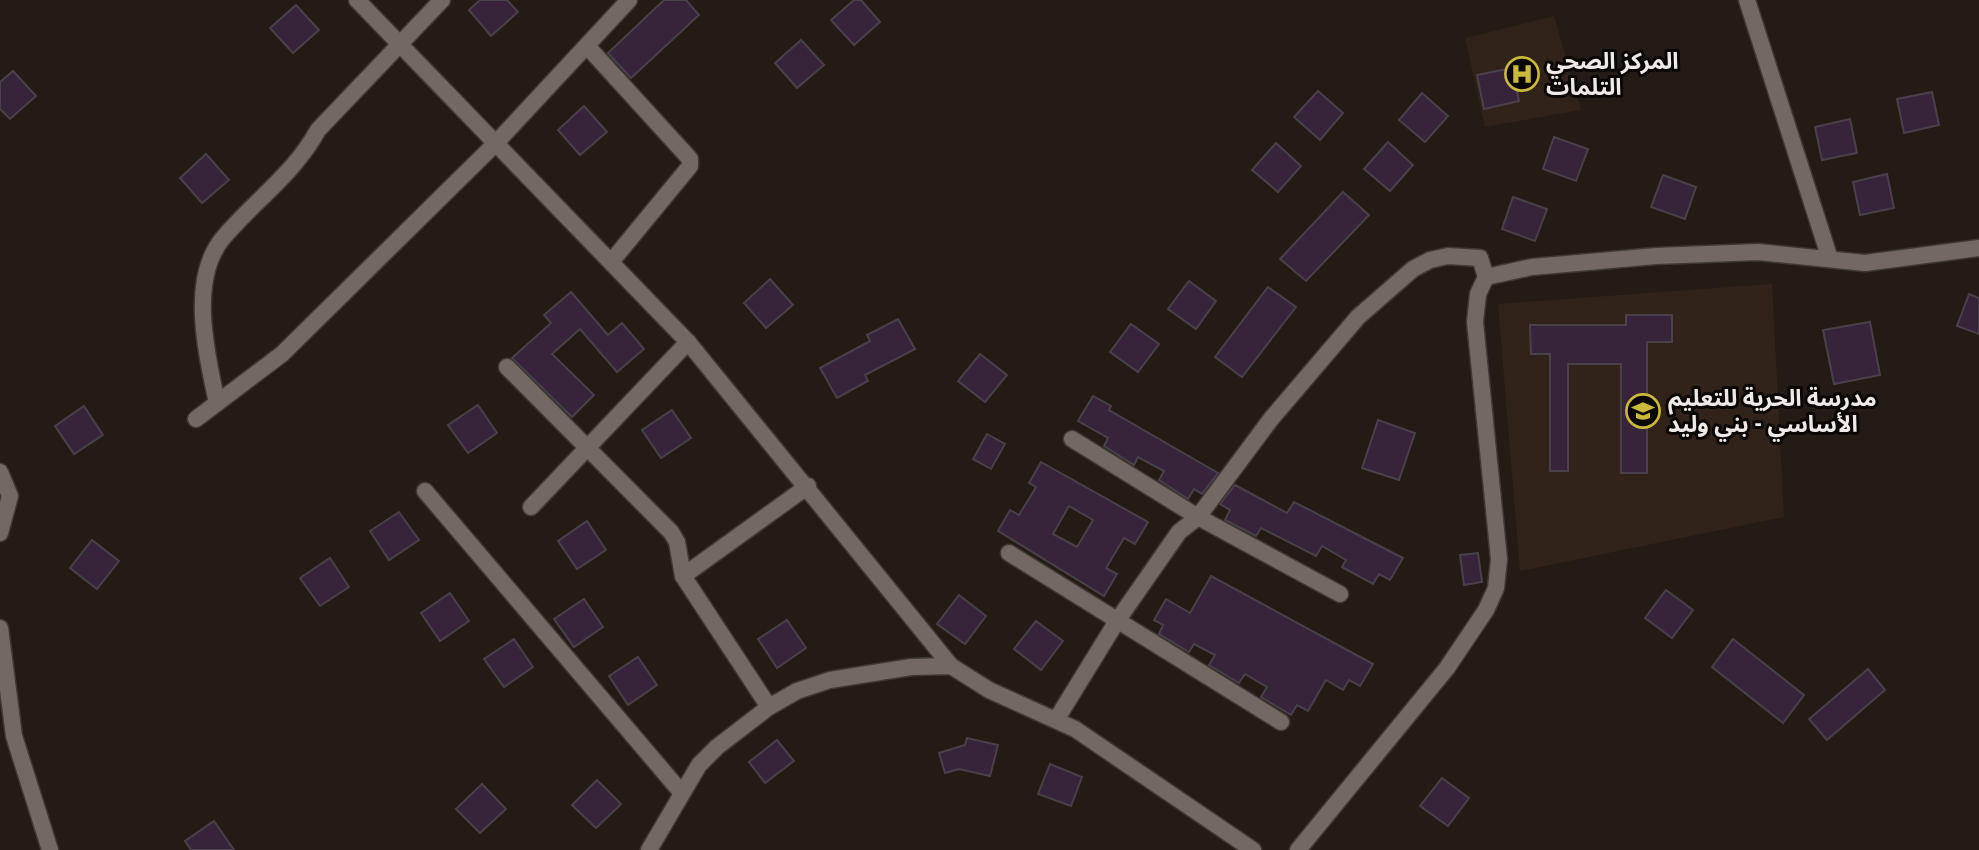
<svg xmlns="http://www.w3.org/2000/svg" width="1979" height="850" font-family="'Roboto Condensed','Noto Sans Arabic',sans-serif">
  <rect width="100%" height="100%" fill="#241b15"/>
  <g fill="#32231a">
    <path d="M1554,16L1581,110L1485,127L1465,38Z"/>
    <path d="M1772,284L1784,517L1520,571L1498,304Z"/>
  </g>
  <g fill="#37243b" stroke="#48414a" stroke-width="2" fill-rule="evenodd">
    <path d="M480,0H507L518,12L491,36L469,10Z"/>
    <path d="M664,0H686L699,15L631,78L608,53Z"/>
    <path d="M854,0H861L880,22L854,45L831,20Z"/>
    <path d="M296,5L319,30L293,53L270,28Z"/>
    <path d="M801,40L824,65L797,88L775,63Z"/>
    <path d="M1512,68L1519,101L1484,109L1477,75Z"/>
    <path d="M13,71L36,96L10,119L0,109V82Z"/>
    <path d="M1318,91L1343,113L1320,140L1294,117Z"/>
    <path d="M1932,92L1939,125L1904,133L1897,99Z"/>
    <path d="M1422,93L1448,116L1425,142L1399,120Z"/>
    <path d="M584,106L607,132L580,155L558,130Z"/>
    <path d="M1850,119L1857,153L1822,160L1815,127Z"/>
    <path d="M1554,137L1588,149L1576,181L1543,169Z"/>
    <path d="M1388,142L1413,165L1390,191L1364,169Z"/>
    <path d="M1276,143L1301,166L1278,192L1252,170Z"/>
    <path d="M206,154L229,180L202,203L180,178Z"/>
    <path d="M1887,174L1894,208L1860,215L1853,182Z"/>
    <path d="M1663,175L1696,187L1685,219L1651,207Z"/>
    <path d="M1343,192L1369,215L1306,281L1280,259Z"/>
    <path d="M1513,197L1547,209L1535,241L1502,229Z"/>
    <path d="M770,279L793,305L766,328L744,303Z"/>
    <path d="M1189,281L1216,301L1196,329L1168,309Z"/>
    <path d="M1268,287L1296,307L1242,377L1215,357Z"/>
    <path d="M571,292L608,335L622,323L644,349L617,372L580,329L552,354L594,395L572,417L512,358L551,323L544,315Z"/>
    <path d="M1969,294L1979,298V334L1957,326Z"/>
    <path d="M1626,315H1672V342H1647V473H1621V364H1568V471H1550V354H1531L1530,325H1626Z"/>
    <path d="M898,319L915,349L865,375L868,381L837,398L820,368L870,341L867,335Z"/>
    <path d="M1870,322L1880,375L1834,384L1823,330Z"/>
    <path d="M1131,324L1159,344L1138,372L1110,352Z"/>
    <path d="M980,354L1007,375L985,402L958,381Z"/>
    <path d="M1093,396L1111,406L1109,410L1218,473L1202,494L1194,489L1188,499L1159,480L1164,471L1138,457L1134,465L1104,446L1108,438L1078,421Z"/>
    <path d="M478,405L497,433L468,453L448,425Z"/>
    <path d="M84,406L103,435L74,454L55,426Z"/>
    <path d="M672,410L691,438L661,458L642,430Z"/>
    <path d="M1378,420L1415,433L1399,480L1362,468Z"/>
    <path d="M987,434L1005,444L991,469L973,459Z"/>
    <path d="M1041,462L1148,522L1135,544L1124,538L1106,568L1117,574L1104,596L998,531L1010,510L1019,515L1036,487L1029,483ZM1069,506L1093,520L1077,547L1053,534Z"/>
    <path d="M1235,485L1287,513L1294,502L1403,558L1390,580L1379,574L1373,584L1342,567L1346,560L1322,546L1316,556L1261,528L1256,536L1225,520L1230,510L1220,504Z"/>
    <path d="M399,512L419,540L389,560L370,531Z"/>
    <path d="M587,521L606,550L577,569L558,541Z"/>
    <path d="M92,540L119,561L97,589L70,568Z"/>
    <path d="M1478,553L1482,582L1464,585L1460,555Z"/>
    <path d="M330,558L349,587L320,606L300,578Z"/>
    <path d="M1211,576L1373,664L1360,686L1349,680L1343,690L1326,680L1308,711L1297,705L1291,715L1261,697L1267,687L1245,674L1239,683L1209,665L1215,655L1194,644L1189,652L1159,634L1163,625L1154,620L1166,599L1190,613Z"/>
    <path d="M1666,590L1693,610L1672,638L1645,618Z"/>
    <path d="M450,593L469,621L440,641L421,613Z"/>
    <path d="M959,595L986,616L965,644L937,624Z"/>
    <path d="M584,599L603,627L574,647L554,619Z"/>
    <path d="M787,620L806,648L777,668L758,639Z"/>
    <path d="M1036,621L1063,641L1041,670L1014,649Z"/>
    <path d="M514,639L533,667L504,687L484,659Z"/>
    <path d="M1733,639L1804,695L1783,723L1712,667Z"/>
    <path d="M638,657L657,685L628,705L609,676Z"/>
    <path d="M1868,669L1885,690L1827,740L1809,719Z"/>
    <path d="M967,738L998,745L990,776L959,769L945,773L939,753L965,745Z"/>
    <path d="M777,740L794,761L765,783L749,762Z"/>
    <path d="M1050,764L1082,777L1071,806L1038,794Z"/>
    <path d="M1442,778L1469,798L1448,826L1420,806Z"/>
    <path d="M597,780L621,804L596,828L572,805Z"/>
    <path d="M482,784L506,809L480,833L456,809Z"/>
    <path d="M214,821L234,850H191L185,841Z"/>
  </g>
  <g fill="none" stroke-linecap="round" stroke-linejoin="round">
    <g stroke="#3f3835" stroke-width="19">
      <g id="minor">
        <path d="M357,0L688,342L951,666"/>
        <path d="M1747,0L1830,259"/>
        <path d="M587,46L690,159V166L611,262"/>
        <path d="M507,367L671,532L677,542L683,576L769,707"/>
        <path d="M217,403C207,355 188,280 223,238C255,200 294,174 318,130L442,0"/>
        <path d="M196,419L282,354L496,143L629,0"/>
        <path d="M1072,439L1198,517L1340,594"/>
        <path d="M0,472L10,496L0,533"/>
        <path d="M425,491L681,792"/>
        <path d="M531,507L688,342"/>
        <path d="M1009,553L1281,722"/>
        <path d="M683,576L808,486"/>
        <path d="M0,628L14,736L50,850"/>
        <path d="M1056,720L1117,621L1179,532L1198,517L1271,419L1358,317L1413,269L1430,260L1448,256L1480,258L1486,277"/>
        <path d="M649,850L699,765L717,747L769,707L797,691L830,680L911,667L951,666L989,690L1075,729L1253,850"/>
        <path d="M1298,850L1447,668L1486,610L1496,588L1499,559L1475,322L1478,294L1486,277L1532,267L1656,256L1758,252L1865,263L1979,248"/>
      </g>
    </g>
    <use href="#minor" stroke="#746862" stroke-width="16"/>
  </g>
  <defs>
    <g id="hospital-ring" transform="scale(1.75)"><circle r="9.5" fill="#0a0705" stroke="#cbba39" stroke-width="1.5"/><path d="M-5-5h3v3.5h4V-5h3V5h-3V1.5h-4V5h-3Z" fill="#cbba39"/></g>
    <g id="school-ring" transform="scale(1.75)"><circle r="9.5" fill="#0a0705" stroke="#cbba39" stroke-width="1.5"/><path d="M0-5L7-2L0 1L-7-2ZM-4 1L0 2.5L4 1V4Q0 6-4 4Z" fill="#cbba39"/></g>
  </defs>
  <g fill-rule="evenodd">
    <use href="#hospital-ring" x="1522" y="74"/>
    <use href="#school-ring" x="1643" y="411"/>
  </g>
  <g text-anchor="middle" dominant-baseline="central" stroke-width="6" stroke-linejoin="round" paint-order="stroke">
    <g font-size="23" font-weight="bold" fill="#f0e9e5" stroke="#0a0705" text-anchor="start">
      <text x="1546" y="61">المركز الصحي<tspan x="1546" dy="26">التلمات</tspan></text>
      <text x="1668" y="398">مدرسة الحرية للتعليم<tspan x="1668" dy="26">الأساسي - بني وليد</tspan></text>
    </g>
  </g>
</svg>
